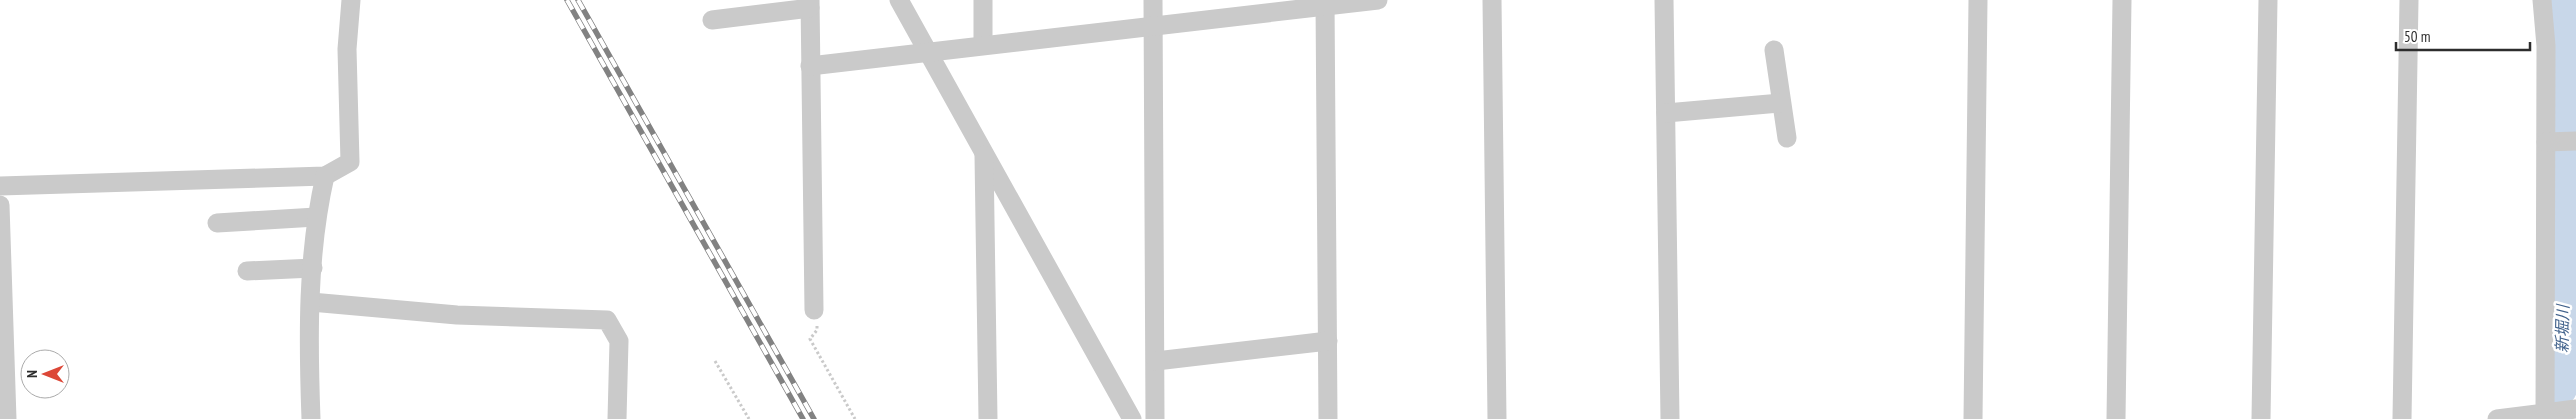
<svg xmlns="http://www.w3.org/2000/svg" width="2576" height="419" font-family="'PT Sans Narrow','Noto Sans JP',sans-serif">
  <rect width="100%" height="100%" fill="#fff"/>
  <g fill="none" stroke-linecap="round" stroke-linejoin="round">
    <path stroke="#c8d7e9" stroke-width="32" d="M2561,389L2566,46L2562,0"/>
    <g stroke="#cacaca" stroke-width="3" stroke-dasharray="2.5 2.5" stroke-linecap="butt">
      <path d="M817,326V330L810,339L855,419"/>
      <path d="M715,361L749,419"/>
    </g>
    <g stroke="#cacaca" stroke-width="19">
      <path d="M810,0L814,310"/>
      <path d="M899,0L1132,419"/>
      <path d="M983,0V45"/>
      <path d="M1153,0L1155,419"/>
      <path d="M1325,0L1328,419"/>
      <path d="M1492,0L1497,419"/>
      <path d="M1664,0L1670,419"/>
      <path d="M2542,0L2546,46L2545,419"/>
      <path d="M712,20L810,8"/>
      <path d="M1774,50L1787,138"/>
      <path d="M810,66L1378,0"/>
      <path d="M1666,113L1781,103"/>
      <path d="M2546,142L2576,141"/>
      <path d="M984,155L988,419"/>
      <path d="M0,186L325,176L350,162L347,49L351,0"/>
      <path d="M0,205L7,419"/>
      <path d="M217,223L316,217"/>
      <path d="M247,271L313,268"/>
      <path d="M311,302L457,315L607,320L619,341L617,419"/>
      <path d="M1156,361L1328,341"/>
      <path d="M311,419C308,338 307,255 325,176"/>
      <path d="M1973,419L1978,0"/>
      <path d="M2116,419L2122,0"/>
      <path d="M2261,419L2268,0"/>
      <path d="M2402,419L2409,0"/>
      <path d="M2497,419L2576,409"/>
    </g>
    <g stroke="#828282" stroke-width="5.5">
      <g id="rail">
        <path d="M567,0L803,419"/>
        <path d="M578,0L814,419"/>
      </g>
    </g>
    <use href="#rail" stroke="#fff" stroke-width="4" stroke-dasharray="11" stroke-linecap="butt"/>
  </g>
  <g text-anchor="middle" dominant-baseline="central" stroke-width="5" stroke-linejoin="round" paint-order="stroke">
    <g font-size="16" font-style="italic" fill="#40618b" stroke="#fff">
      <text transform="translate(2562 329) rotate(-89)">新堀川</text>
    </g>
  </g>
  <g transform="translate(45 374) rotate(270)"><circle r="24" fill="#ffffff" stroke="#ababab"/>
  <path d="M0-4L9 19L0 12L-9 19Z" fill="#dc4737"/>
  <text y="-8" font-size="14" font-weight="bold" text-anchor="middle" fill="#2d2d2d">N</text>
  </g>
  <path d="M2396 42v8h134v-8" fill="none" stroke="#2d2d2d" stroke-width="2.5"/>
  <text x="2404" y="42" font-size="15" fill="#2d2d2d" stroke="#ffffff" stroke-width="4" paint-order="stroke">50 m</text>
</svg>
